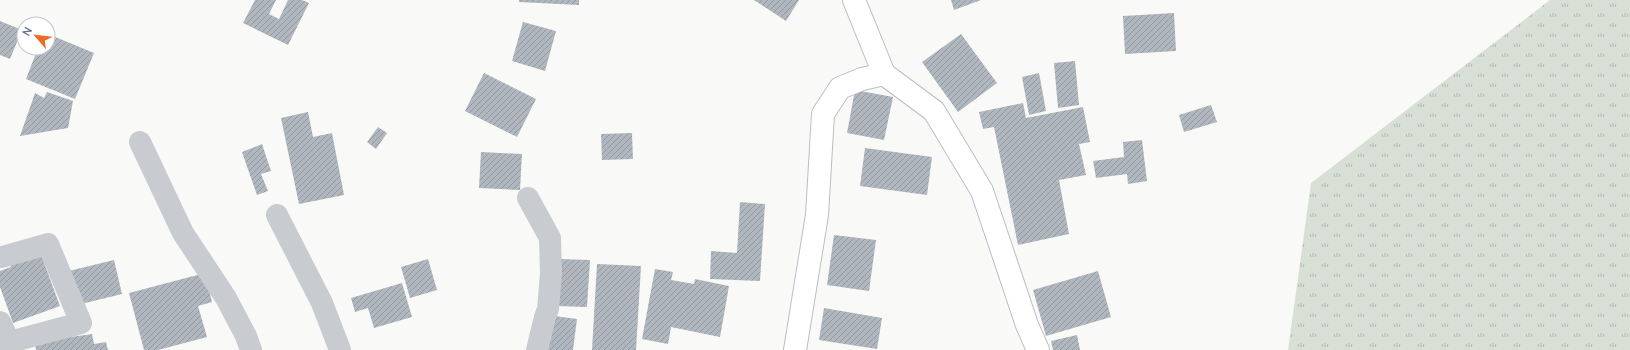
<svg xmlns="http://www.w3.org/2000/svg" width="1630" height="350" font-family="Manrope,sans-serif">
  <defs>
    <pattern id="grass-tufts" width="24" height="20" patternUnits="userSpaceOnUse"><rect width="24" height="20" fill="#d8e0d6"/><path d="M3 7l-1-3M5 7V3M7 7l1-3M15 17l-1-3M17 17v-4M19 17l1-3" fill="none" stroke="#b3bab3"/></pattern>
    <pattern id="building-hatch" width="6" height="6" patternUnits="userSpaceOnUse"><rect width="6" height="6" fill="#b0b7be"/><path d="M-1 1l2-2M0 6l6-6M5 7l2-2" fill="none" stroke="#9399a0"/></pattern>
  </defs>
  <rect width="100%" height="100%" fill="#f9faf7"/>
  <path fill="url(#grass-tufts)" d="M1550,0H1630V350H1288L1311,183Z"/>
  <g fill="url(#building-hatch)">
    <path d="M255,0H276L269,14L279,19L288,0H302L309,3L288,45L243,23Z"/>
    <path d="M519,0H579V5L519,2Z"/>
    <path d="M754,0H799L786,21Z"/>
    <path d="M951,0H981L954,10Z"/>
    <path d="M1174,13L1176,51L1125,54L1123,16Z"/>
    <path d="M0,21L22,30L10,59L0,55Z"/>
    <path d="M523,22L556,31L545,71L512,61Z"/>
    <path d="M48,34L94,53L75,99L26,79L38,48H48Z"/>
    <path d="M961,34L997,83L958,112L922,62Z"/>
    <path d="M1075,61L1079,105L1058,108L1054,63Z"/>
    <path d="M484,73L536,99L517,137L465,111Z"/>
    <path d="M1039,73L1046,111L1029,115L1022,77Z"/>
    <path d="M855,90L893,97L884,140L847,133Z"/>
    <path d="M47,92L73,101L68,128L20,136L35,93L44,98Z"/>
    <path d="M1023,103L1026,118L1083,107L1090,142L1079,144L1086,175L1059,180L1069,234L1018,245L994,127L983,129L979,112Z"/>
    <path d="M1211,105L1217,122L1184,132L1179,115Z"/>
    <path d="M308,112L313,137L332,133L344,195L299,204L281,118Z"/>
    <path d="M378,127L387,133L376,149L367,142Z"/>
    <path d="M632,133L633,159L602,160L601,134Z"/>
    <path d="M1142,140L1147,181L1128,184L1127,174L1096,178L1093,161L1124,157L1123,142Z"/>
    <path d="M262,144L271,171L261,174L268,191L257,195L242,152Z"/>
    <path d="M865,148L932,157L927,195L860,186Z"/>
    <path d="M481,152L522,154L520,190L479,188Z"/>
    <path d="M740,202L765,204L760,281L710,279L711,251L737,253Z"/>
    <path d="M834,235L876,240L869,291L827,285Z"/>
    <path d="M40,252L60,306L13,323L0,287V271L11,267L9,263Z"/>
    <path d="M428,259L437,290L410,298L401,267Z"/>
    <path d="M559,259L590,260L587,307L556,306Z"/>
    <path d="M114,260L122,294L77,305L69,271Z"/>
    <path d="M597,264L641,266L636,350H592Z"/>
    <path d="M655,269L673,272L671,280L694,284L695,279L729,286L720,337L671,327L668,344L642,339Z"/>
    <path d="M1098,271L1111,317L1046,336L1033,290Z"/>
    <path d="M205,273L212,302L198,306L207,337L158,350H144L129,293Z"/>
    <path d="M402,283L412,317L374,328L368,308L355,312L351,298Z"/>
    <path d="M824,308L882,318L877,349L819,340Z"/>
    <path d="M547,315L577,319L573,350H543Z"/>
    <path d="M92,334L94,344L106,342L108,350H36L35,342Z"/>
    <path d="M1077,335L1080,350H1053L1051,341Z"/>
  </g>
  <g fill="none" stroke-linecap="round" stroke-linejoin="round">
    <g stroke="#babec4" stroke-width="24">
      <g id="secondary">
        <path d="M854,0L884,74"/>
        <path d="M795,350L817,215L823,114L840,88L862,79L884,74L934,111L982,191L1027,325L1038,350"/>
      </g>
    </g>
    <g stroke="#c8cbcf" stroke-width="22">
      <path d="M140,142L183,233L226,298L246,336L251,350"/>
      <path d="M528,198L550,238L551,274L548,309L545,317L537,350"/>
      <path d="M277,215L322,303L340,350"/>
      <path d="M0,322L13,350"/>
      <path d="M0,343L10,342L81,323L48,244L2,257"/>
    </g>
    <use href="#secondary" stroke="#fff" stroke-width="22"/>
  </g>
  <g transform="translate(36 36) rotate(298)"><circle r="19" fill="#ffffff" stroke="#c2c8d0"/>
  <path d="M0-3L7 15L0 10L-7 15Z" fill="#ed6c24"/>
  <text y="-6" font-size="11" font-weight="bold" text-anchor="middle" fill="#67768a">N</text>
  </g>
</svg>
